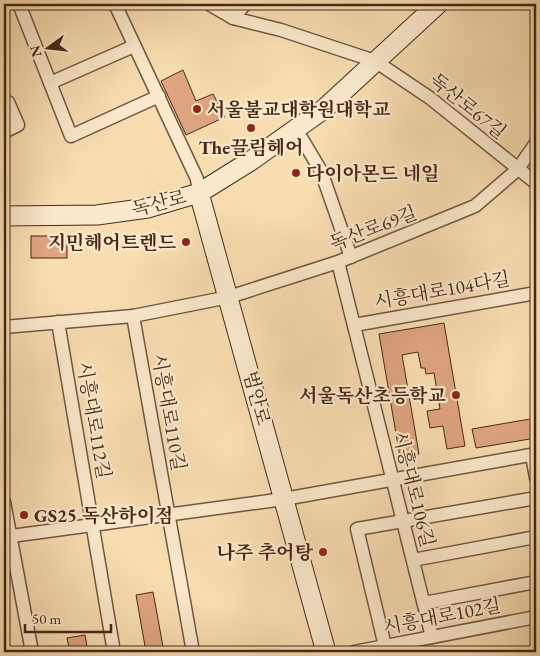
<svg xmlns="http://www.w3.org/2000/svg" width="540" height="656" font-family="'EB Garamond','Noto Serif KR',serif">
  <rect width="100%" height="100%" fill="#f8ddb1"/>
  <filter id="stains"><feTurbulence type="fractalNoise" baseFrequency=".004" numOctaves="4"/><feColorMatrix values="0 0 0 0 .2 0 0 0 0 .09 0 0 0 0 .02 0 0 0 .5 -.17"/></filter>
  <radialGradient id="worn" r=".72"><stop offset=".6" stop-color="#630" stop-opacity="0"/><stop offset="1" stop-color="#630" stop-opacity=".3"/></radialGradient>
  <g fill="#dfa480" stroke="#47291a">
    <path d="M183,70L196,101L213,94L225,117L186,135L161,81Z"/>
    <rect x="31" y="236" width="36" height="22"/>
    <path d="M444,323L465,446L447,449L443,426L430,428L427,411L440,409L434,373L426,374L425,368H421L418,352L402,355L419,454L400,457L379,334Z"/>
    <path d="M536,418V438L476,448L472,429Z"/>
    <path d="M153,592L164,652H146L136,595Z"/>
    <path d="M85,635L88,652H70L67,638Z"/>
  </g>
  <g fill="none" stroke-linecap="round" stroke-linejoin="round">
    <g stroke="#735640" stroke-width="15">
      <g id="minor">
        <path d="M19,4L71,136L159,96"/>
        <path d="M115,4L197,179L199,193"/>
        <path d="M209,4L233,18L281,30L375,61L430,98L536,183"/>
        <path d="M233,18L245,4"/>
        <path d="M50,83L134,46"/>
        <path d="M4,104L8,102L18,125L4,132"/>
        <path d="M296,129L321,171L351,257"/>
        <path d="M338,262L432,637"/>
        <path d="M133,316L193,652"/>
        <path d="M58,322L114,652"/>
        <path d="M354,325L536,293"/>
        <path d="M4,327L133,316L229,297L338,262L475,206L517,170L536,143"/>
        <path d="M532,455L536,478"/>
        <path d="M4,502L32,652"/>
        <path d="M4,537L284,499L536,454"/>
        <path d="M413,560L536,537"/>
        <path d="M424,603L536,582"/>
        <path d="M385,646L357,529L536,498"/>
        <path d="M354,652L536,617"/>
      </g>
    </g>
    <g stroke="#47291a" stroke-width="21">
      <g id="secondary">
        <path d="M199,193L326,652"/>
        <path d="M4,216L97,215L148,208L199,193L252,160L324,109L438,4"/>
      </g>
    </g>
    <use href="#minor" stroke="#fae9cc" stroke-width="12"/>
    <use href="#secondary" stroke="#fae9cc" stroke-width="19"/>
  </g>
  <g fill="#8f2418" stroke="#fae9cc" stroke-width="2">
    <circle cx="197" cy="109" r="5"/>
    <circle cx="251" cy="128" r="5"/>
    <circle cx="296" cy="173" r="5"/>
    <circle cx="186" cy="242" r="5"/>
    <circle cx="456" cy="395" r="5"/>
    <circle cx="24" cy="515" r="5"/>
    <circle cx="323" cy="552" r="5"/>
  </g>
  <g text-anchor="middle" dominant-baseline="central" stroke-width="4.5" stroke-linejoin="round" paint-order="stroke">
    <g font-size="19" fill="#47291a" stroke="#fae9cc">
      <text transform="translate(468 106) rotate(39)">독산로67길</text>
      <text transform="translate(159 203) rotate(-14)">독산로</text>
      <text transform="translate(373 228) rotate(-21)">독산로69길</text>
      <text transform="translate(442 290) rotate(-10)">시흥대로104다길</text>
      <text transform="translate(257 398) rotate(75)">범안로</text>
      <text transform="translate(169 412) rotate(80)">시흥대로110길</text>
      <text transform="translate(94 420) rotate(80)">시흥대로112길</text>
      <text transform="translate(414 489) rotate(76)">시흥대로106길</text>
      <text transform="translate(442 616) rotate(-11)">시흥대로102길</text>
    </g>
    <g font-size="19" font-weight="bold" fill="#47291a" stroke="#fae9cc" text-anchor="start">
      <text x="207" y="109">서울불교대학원대학교</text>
      <text x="251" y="147" text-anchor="middle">The끌림헤어</text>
      <text x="306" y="173">다이아몬드 네일</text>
      <text x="176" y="242" text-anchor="end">지민헤어트렌드</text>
      <text x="446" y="395" text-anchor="end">서울독산초등학교</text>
      <text x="34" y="515">GS25 독산하이점</text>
      <text x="313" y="552" text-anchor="end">나주 추어탕</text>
    </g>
  </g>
  <rect width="540" height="656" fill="none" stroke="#f8ddb1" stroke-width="20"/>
  <rect x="5" y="5" width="530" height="646" fill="none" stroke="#47291a" stroke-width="2.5"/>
  <rect x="10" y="10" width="520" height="636" fill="none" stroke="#47291a"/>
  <g transform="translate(48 48) rotate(255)" stroke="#fae9cc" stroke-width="4" paint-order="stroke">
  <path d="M0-4L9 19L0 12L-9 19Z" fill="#47291a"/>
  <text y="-8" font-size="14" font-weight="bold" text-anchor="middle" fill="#47291a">N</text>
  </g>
  <path d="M25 624v8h86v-8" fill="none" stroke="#47291a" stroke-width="2.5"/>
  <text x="32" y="624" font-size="15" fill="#47291a" stroke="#fae9cc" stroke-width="4" paint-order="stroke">50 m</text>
  <rect width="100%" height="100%" filter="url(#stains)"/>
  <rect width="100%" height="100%" fill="url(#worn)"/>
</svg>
